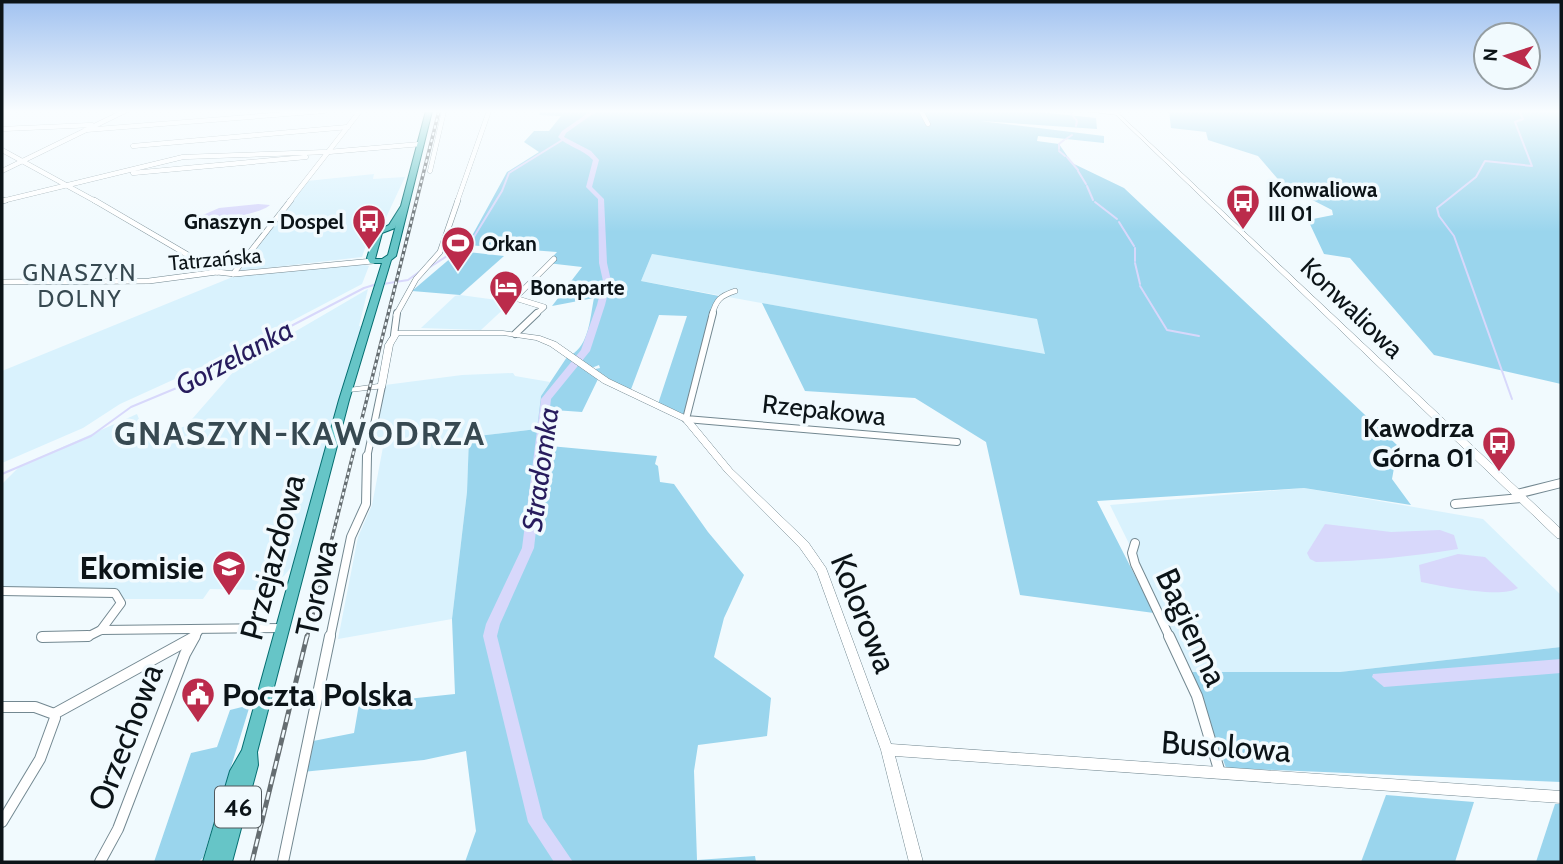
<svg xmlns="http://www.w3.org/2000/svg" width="1563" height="864" font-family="Cabin,sans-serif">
  <rect width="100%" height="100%" fill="#f1fafe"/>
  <g fill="#d9f2fd">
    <path d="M374,174L373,179L405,177L383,224L371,231L362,257L240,271L307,181Z"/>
    <path d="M652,254L1037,319L1046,355L641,281Z"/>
    <path d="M361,264L369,266L362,284L221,358L120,404L83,428L2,463V371L235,276Z"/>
    <path d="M368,289L359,326H369L340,434L292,566L284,576L259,590L210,589L203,599H120L115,593L2,591V484L20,466L137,414L147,439L186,426L241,363Z"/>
    <path d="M460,295L511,302L481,330L421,328L455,296Z"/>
    <path d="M513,373L515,376L550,382L541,396L537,429L469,437L467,492L452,619L338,639L358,537L372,505L383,447H374L385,385L462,375Z"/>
    <path d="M1304,488L1483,519L1561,595V647L1340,672H1192L1110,505Z"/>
  </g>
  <g fill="#9ad5ed">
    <path d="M541,111H1029L1096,118L1097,129L980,121L1104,136V143L1038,136L1037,141L1059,144L1072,163L1124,188L1398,446L1392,479L1411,505L1304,488L1097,501L1154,613L1020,595L986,442L915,398L805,391L762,303L1045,354L1037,319L652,254L641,281L719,296L714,305L686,412L683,414L658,404L687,316L659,315L630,392L591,370L600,368L599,365L589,369L571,355C589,345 590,318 594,298L552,306L582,267L547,263L557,252L467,245L507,172L539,152L524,142L534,131H549L561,116L539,115Z"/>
    <path d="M1169,111H1561V384L1434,355L1350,258L1324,254L1308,220L1333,215L1332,210L1283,185L1258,156L1208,140L1206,132L1171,128Z"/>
    <path d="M459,251L504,256L460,295L412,291Z"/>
    <path d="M567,357L598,379L582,412L554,410L550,446L657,456L655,464L658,466L660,482L674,484L708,532L744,575L724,618L714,657L771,698L767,736L698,745L694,771L697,860L755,856L756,862H465L476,831L466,751L424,760L302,772L308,742L354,733L359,704L455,694L452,619L467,492L469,437L537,429L541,396Z"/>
    <path d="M1561,647V782L1226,768L1192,672H1340Z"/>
    <path d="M250,705L203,858L198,862H154L191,753L217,747L230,710Z"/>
    <path d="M1386,795L1474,802L1455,862H1361Z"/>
    <path d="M1555,804H1561V862H1536Z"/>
  </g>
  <g fill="#d8d8fb">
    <path d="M258,204L270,205C260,214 213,223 203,215L219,208Z"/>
    <path d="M1325,524L1391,532L1440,530L1454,535L1458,549C1410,557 1365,561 1316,562L1310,559L1307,553Z"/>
    <path d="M1458,554L1485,557L1518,588C1502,599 1441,586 1421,582L1419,565Z"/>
    <path d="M1561,659V673L1384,687L1372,677L1373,674Z"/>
  </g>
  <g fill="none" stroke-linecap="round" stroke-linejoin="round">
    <g stroke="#d8d8fb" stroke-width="2">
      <path d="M1069,111L1077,121L1076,126"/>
      <path d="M1066,139L1072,135"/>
      <path d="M1059,149V144L1064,140"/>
      <path d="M1059,151L1065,156"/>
      <path d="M1067,157L1078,170"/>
      <path d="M1078,171L1086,184"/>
      <path d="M1087,186L1093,200"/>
      <path d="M1095,202L1117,219"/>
      <path d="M1119,222L1134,246"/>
      <path d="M1135,248V261"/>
      <path d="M1135,263L1140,284"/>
      <path d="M430,267L472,240L502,191L509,173L564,139"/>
      <path d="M383,284L408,280L419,272"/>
      <path d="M1140,286L1167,330L1199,336"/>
      <path d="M1512,399L1454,236L1439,216L1437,208L1476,177L1485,161L1532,166L1515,122L1523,119L1519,111"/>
      <path d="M2,474L91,436L131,407L227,367L291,326L364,288L377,284"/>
    </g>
    <path fill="#d8d8fb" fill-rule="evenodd" d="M591,111H597L566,133L564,137L591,151L599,160L592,187L604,199L607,263L611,281L605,305L590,351L551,399L534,548L500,624L497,636L543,818L573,862H554L528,822L483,636L486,624L522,548L541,399L581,350L597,305L603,281L599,263L598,199L586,187L593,160C583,149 568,147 558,137L562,131Z"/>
    <g stroke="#738891" stroke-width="5">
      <g id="minor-far4">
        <path d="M921,111L928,124"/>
        <path d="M2,129L92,125"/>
        <path d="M85,130L324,111"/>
        <path d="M133,146L348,127"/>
        <path d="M2,150L97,202"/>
        <path d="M2,171L125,111"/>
        <path d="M430,171L444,111"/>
        <path d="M133,173L306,157"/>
        <path d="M2,201L183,157L328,152L421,144"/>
        <path d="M289,202L360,111"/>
        <path d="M457,202L489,111"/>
      </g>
    </g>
    <g stroke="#738891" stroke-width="6">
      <g id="minor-far3">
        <path d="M94,200L217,272"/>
        <path d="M2,201L6,200"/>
        <path d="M233,274L291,200"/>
        <path d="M2,282L149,281L217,272L235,274L373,261"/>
        <path d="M396,315L416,279L440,252L458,200"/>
        <path d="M535,315L544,307L515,298L554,259"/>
        <path d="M712,315C716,300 720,296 735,291"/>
      </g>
    </g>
    <g stroke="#738891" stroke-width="8">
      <g id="minor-far2">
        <path d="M713,313L686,419L957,442"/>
        <path d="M515,334L537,313"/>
        <path d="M394,335L397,313"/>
        <path d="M367,458L382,386"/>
      </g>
    </g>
    <g stroke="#738891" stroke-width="10">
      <g id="minor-far1">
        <path d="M1517,494L1561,483"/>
        <path d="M1455,504L1521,498"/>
        <path d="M1135,543L1132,553L1135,564L1170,638"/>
        <path d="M2,591L115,593L121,603L101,630"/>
        <path d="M42,637H87L101,630L284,628"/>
        <path d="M194,638L199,630"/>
        <path d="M330,638L351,537L366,504L367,456"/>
      </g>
    </g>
    <g stroke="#738891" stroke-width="12">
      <g id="minor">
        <path d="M1169,636L1197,696L1220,773"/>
        <path d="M42,637L88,636"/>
        <path d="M2,707H35L54,714L55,718L40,759L2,822"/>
        <path d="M54,714L194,637"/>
        <path d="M100,862L118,829L185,654L195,636"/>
        <path d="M283,862L330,636"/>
      </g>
    </g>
    <g stroke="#738891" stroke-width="1">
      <g id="tertiary">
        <path d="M1085,111L1113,112L1112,111H1116L1561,529V539L1557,538L1116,115Z"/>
        <path d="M394,331H503L540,336L556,342L609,379L689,417L732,469L808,542L826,568L891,744L1561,791V803L895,756L923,862H909L881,750L817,572L800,548L726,473L683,421L603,383L550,346L536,340L503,335H399L393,345L385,388L349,392L348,390L349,388L378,384L385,345Z"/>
      </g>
    </g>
    <g stroke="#046e71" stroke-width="2">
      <path id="primary" d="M426,111H432L396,256L391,260L349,400L257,752L258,765L232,862H203L230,771L242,750L339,400L382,263H370L367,258L375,232L389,225L401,206ZM396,225L388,255L382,259H375L382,233L395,228Z"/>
    </g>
    <use href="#minor-far4" stroke="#fff" stroke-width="4.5"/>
    <use href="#minor-far3" stroke="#fff" stroke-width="5"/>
    <use href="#minor-far2" stroke="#fff" stroke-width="6"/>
    <use href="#minor-far1" stroke="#fff" stroke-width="8"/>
    <use href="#minor" stroke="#fff" stroke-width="10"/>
    <use href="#tertiary" fill="#fff" fill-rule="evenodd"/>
    <use href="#primary" fill="#66c5c7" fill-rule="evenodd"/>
    <g stroke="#656d71" stroke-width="3.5">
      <path id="rail-far1" d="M307,638L439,111"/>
    </g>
    <g stroke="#656d71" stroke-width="5">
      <path id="rail" d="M252,862L307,636"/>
    </g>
    <use href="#rail-far1" stroke="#f1fafe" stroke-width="2" stroke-dasharray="3.5" stroke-linecap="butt"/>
    <use href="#rail" stroke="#f1fafe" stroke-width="2.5" stroke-dasharray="8" stroke-linecap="butt"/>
  </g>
  <linearGradient id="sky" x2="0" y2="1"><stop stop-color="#a1c2f0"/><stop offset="0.48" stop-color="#f9fdff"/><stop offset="1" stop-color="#f9fdff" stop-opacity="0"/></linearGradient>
  <rect width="1563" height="232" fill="url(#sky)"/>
  <defs>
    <g id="bus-pin" transform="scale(1.75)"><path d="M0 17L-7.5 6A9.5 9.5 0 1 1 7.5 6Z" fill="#bb2b4b" stroke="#f1fafe"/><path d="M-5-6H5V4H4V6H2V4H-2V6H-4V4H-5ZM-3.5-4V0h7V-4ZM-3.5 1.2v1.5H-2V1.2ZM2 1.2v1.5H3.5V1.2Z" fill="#fff"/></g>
    <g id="stadium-pin" transform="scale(1.75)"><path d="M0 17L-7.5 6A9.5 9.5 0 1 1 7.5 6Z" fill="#bb2b4b" stroke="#f1fafe"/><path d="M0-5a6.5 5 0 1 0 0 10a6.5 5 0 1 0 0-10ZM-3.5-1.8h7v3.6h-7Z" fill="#fff"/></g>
    <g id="hotel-pin" transform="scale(1.75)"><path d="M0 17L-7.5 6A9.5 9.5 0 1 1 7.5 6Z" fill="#bb2b4b" stroke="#f1fafe"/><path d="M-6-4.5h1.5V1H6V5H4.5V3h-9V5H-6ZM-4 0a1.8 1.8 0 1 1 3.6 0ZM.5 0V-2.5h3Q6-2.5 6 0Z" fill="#fff"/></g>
    <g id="school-pin" transform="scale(1.75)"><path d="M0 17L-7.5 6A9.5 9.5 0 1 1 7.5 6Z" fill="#bb2b4b" stroke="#f1fafe"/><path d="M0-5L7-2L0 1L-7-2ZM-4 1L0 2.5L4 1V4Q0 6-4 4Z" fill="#fff"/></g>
    <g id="civic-pin" transform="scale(1.75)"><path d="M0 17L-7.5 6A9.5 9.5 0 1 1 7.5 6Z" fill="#bb2b4b" stroke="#f1fafe"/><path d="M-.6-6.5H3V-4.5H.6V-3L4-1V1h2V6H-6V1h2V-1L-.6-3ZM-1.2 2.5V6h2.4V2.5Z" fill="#fff"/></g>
  </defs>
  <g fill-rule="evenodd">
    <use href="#bus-pin" x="1243" y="201"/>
    <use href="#bus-pin" x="369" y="221"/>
    <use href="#stadium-pin" x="458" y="243"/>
    <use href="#hotel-pin" x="506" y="287"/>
    <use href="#bus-pin" x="1499" y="443"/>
    <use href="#school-pin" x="229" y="567"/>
    <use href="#civic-pin" x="198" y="694"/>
  </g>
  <g text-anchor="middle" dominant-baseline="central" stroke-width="7" stroke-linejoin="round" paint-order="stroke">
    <g font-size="21" font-weight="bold" fill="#0c1418" stroke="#f1fafe" text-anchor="start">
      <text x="1268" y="189">Konwaliowa<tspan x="1268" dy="24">III 01</tspan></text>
      <text x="344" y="221" text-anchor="end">Gnaszyn - Dospel</text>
      <text x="482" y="243">Orkan</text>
      <text x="530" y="287">Bonaparte</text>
    </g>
    <g font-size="21" fill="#0c1418" stroke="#f1fafe">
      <text transform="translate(215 259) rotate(-5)">Tatrzańska</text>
    </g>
    <g font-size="23" letter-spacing="2" fill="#374951" stroke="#f1fafe">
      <text x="80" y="273">GNASZYN<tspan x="80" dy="26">DOLNY</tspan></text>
    </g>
    <rect fill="#f1fafe" stroke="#51595d" stroke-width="2" x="215" y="786.5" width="46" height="41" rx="5"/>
    <g font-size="24" font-weight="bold" fill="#0c1418">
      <text x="238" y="807">46</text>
    </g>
    <g font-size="26" fill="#0c1418" stroke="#f1fafe">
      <text transform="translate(1352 308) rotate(44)">Konwaliowa</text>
      <text transform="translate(824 410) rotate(6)">Rzepakowa</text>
    </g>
    <g font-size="26" font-weight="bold" fill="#0c1418" stroke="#f1fafe" text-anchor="end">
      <text x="1474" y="428">Kawodrza<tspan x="1474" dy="30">Górna 01</tspan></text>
    </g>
    <g font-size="28" font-style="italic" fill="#271c5d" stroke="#f1fafe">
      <text transform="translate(234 357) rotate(-28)">Gorzelanka</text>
      <text transform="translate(540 469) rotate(-82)">Stradomka</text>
    </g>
    <g font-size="32" fill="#0c1418" stroke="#f1fafe">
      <text transform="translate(272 557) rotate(-75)">Przejazdowa</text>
      <text transform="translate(316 588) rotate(-78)">Torowa</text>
      <text transform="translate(864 613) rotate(68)">Kolorowa</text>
      <text transform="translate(1192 627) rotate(65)">Bagienna</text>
      <text transform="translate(125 737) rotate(-69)">Orzechowa</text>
      <text transform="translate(1226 746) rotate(4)">Busolowa</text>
    </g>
    <g font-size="32" font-weight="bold" fill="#0c1418" stroke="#f1fafe" text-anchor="end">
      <text x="204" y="567">Ekomisie</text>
      <text x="222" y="694" text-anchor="start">Poczta Polska</text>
    </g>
    <g font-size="33" font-weight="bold" letter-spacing="2" fill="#374951" stroke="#f1fafe">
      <text x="300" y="433">GNASZYN-KAWODRZA</text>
    </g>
  </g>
  <rect width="1563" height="864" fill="none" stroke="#0c1418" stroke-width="7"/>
  <g transform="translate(1507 56) rotate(274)"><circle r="33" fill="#f1fafe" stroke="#959ea2" stroke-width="2"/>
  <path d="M0-5L12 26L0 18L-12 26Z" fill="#bb2b4b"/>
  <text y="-10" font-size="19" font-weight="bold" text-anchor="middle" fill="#0c1418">N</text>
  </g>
</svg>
